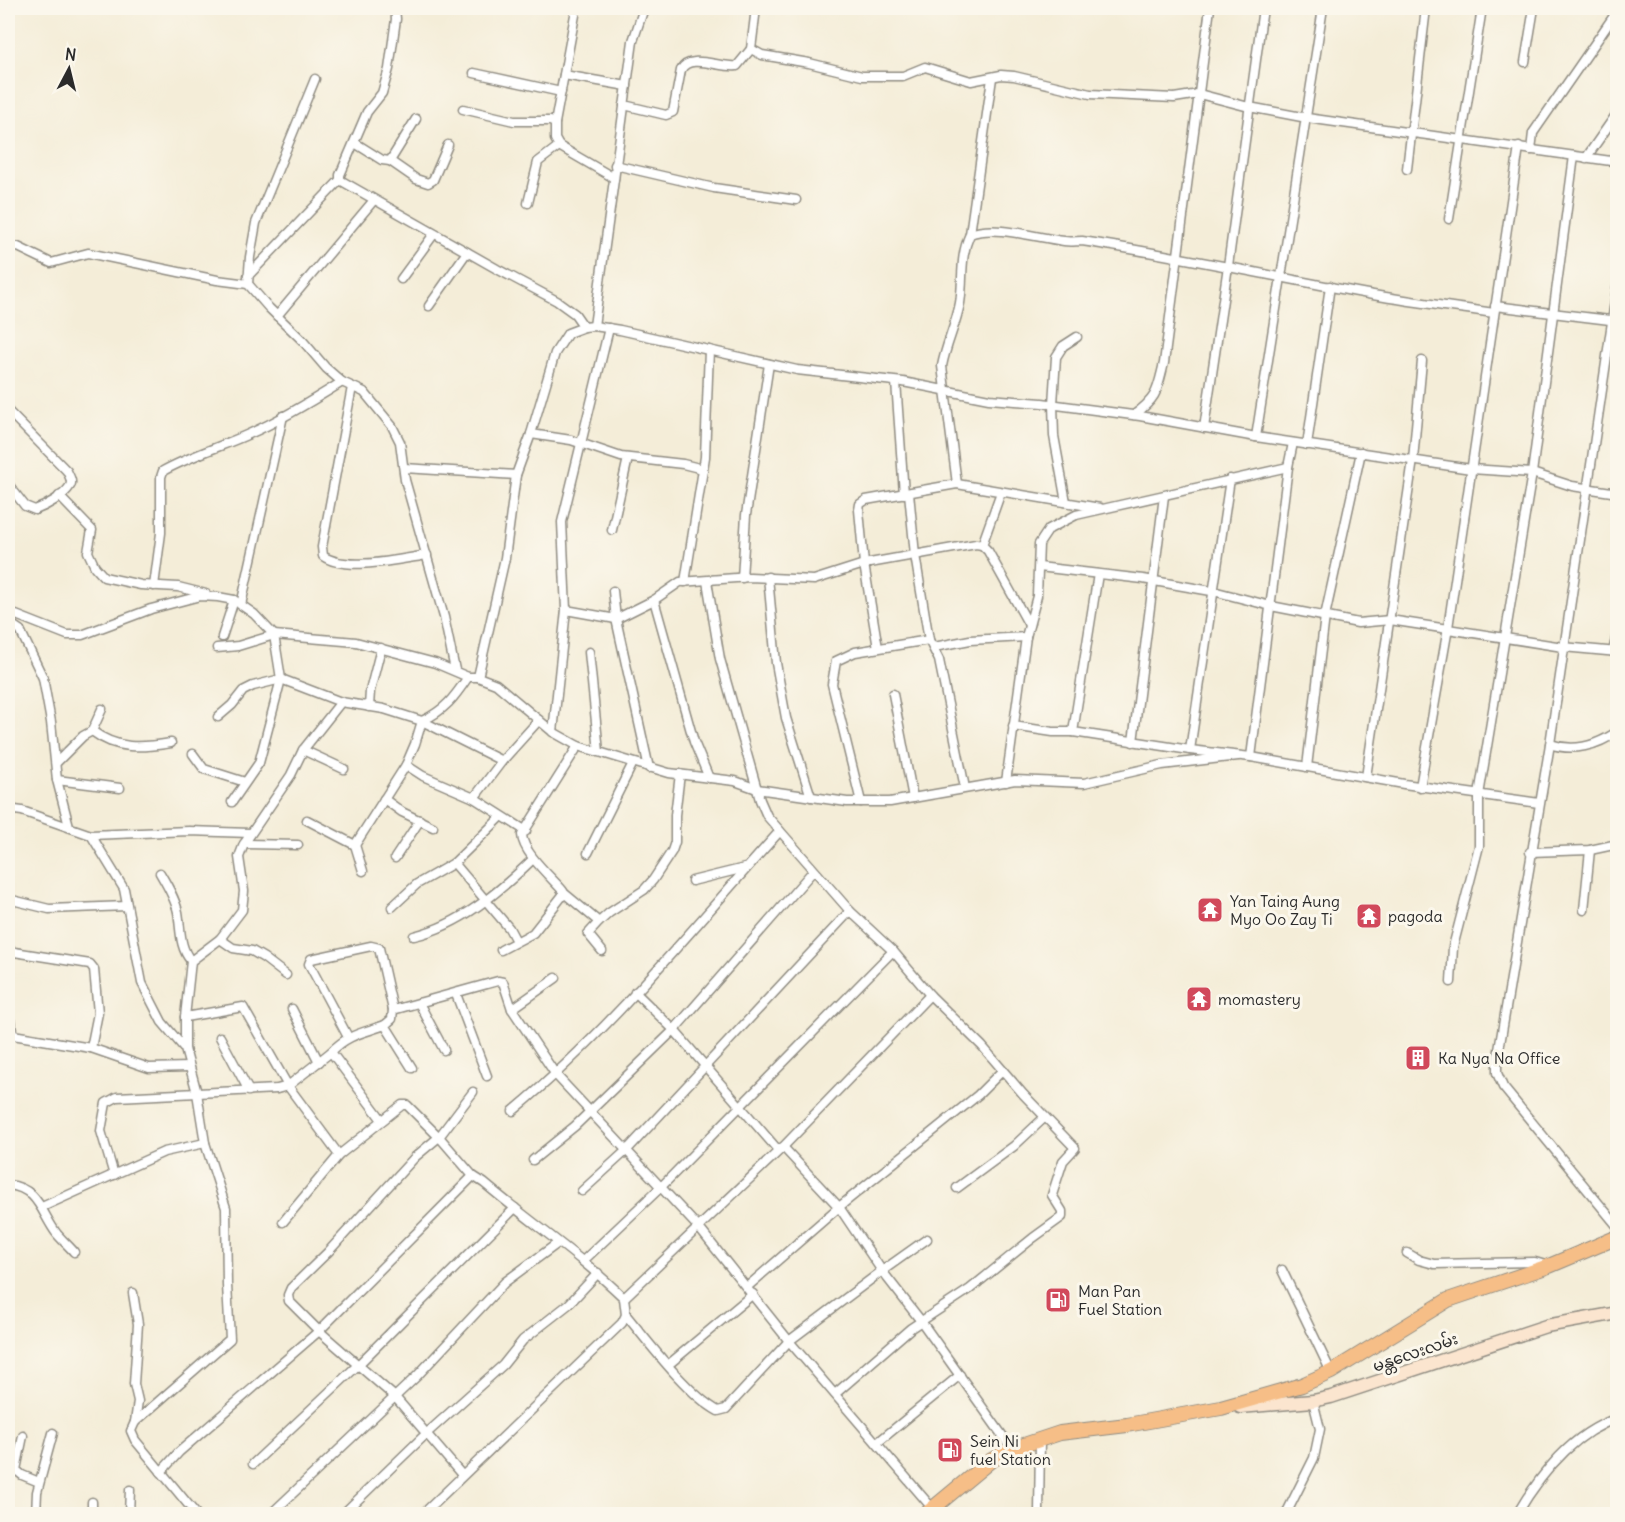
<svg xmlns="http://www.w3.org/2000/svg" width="1625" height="1522" font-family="Delius,'Noto Sans Myanmar',sans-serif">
  <rect width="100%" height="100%" fill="#fbf7ec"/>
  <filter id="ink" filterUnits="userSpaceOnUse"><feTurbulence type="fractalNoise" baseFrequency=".0167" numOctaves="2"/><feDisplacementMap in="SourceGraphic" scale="12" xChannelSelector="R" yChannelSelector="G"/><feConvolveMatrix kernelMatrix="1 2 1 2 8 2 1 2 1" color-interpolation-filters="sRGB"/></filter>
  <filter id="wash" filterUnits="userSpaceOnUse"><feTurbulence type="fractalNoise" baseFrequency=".008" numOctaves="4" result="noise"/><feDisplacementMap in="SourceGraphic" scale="24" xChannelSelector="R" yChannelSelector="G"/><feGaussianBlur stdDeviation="1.35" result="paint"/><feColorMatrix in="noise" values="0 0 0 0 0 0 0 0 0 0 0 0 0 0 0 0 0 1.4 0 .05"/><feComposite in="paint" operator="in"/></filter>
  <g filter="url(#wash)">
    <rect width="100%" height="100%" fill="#f4edd8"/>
  </g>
  <g filter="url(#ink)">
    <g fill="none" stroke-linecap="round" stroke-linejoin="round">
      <g stroke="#908c82" stroke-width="11">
        <g id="street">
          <path d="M395,8L396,19L389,69L382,93L367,112L340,175V180L497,269L557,301L575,314L584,327"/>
          <path d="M756,8L751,49L762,55L809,63L862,76H903L925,67L971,81L1001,75L1014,76L1090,94L1174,98L1199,94L1249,107L1307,118L1618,162"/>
          <path d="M1525,62L1534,8"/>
          <path d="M474,73L561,92"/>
          <path d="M564,75L627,86"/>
          <path d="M315,79L256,223L250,257L248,284L269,308L302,340L326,368L342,382L364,392L392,426L400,442L405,480L444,617L455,670"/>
          <path d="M624,105L666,115L673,112L681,70C689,53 719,68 737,66L751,49"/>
          <path d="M463,109L514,121H550L555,123V139L559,146L614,178"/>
          <path d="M555,123L575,15"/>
          <path d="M355,143L382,160L390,161L416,119"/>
          <path d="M1531,150L1533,133L1618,10"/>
          <path d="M1586,158L1618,112"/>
          <path d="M390,161L416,179L428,183L433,180L448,145"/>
          <path d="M615,165L714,188L796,200"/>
          <path d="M1407,169L1426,8"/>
          <path d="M528,203L538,162L559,146"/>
          <path d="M1449,219L1482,8"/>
          <path d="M970,234L992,78"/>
          <path d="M8,246L18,247L51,263L88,253L217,280L248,284"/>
          <path d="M248,276L340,180"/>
          <path d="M401,279L434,234"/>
          <path d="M1618,281L1550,744L1497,1062V1073L1503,1087L1618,1227"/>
          <path d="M429,306L467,252"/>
          <path d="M1495,306L1618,321"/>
          <path d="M277,316L374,200"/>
          <path d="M594,326L633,41L644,8"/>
          <path d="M896,382L904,494"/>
          <path d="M352,387L322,547L323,556C345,572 401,559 427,555"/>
          <path d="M8,411L67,471C69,476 73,481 70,486C64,496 46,506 35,510L25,506L8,484"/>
          <path d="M1134,415C1158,397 1157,391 1164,363L1210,8"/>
          <path d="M1204,428L1228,266L1263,8"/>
          <path d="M531,434L571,440L621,457L683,464L703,469"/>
          <path d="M1256,437L1323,8"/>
          <path d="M1307,445L1330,286"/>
          <path d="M404,468L516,475"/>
          <path d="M957,484L942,366C946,344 956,325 960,303C964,279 959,258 970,234C995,224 1037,238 1064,241C1070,242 1076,241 1082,241C1180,256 1276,277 1373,295C1413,302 1453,307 1494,313"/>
          <path d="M909,493L915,555L929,640L939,660L965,788"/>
          <path d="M59,496L92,530L88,552L95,567L104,577L141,585L178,587L206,594"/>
          <path d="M1066,502L1054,436L1053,404L1056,357L1063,346L1077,337"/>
          <path d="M612,530L628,458"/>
          <path d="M982,545L1001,492"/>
          <path d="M1039,567L1143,579L1217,592L1271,606L1358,623L1390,620L1563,647L1618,652"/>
          <path d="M1098,574L1073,732L1190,750L1251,757L1404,784L1539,803"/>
          <path d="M768,577L776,663L786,718L811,797"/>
          <path d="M742,578L746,515L769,364"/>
          <path d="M707,581L720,659L760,800L767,816L850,911L893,951L930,995L982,1046L1023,1094L1075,1148L1063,1161L1052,1195L1062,1211V1217L1033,1238L970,1289L911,1328L835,1394"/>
          <path d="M685,582L705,457L709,350"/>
          <path d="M154,586L161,533V477L163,471C190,456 220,447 249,434C281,420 312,401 342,382"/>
          <path d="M613,591L616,619L649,768"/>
          <path d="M654,600L694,742L709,778"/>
          <path d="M241,605L283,416"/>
          <path d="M566,610L616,619L654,600L680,582L750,577L814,580L864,564L976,544L982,545L988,551L1029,625"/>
          <path d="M8,615H16L67,635H82L151,609L200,596L218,597L234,600L254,614L274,635L281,679L259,763L232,802"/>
          <path d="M8,622L20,630L43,678L51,722L57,780L69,826"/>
          <path d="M222,637L234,600"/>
          <path d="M934,647L970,640L1026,637"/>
          <path d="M217,648L238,646L274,635L356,642L435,663L468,677H478L496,684L553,732L578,746L599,752L669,773L735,781L757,789L847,802H890L1015,780L1084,783L1162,765L1238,756"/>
          <path d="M878,648L864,564L859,510L860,504L866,500L957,484L1100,508"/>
          <path d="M589,652L599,752"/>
          <path d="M1613,652L1618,630"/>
          <path d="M478,677L505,558L516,475L531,434L555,353L568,333L584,327L594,326L620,330L797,370L903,382L989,399L1042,403L1140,416L1256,437L1471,469L1532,473L1572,486L1618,493"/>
          <path d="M893,694L913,798"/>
          <path d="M369,707L370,691L381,648"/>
          <path d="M218,717L232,705L243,691L253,686L281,679L341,702"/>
          <path d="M1013,726L1053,732H1073"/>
          <path d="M92,731L102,709"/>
          <path d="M553,732L566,610L562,522L609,328"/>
          <path d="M1133,742L1164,496"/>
          <path d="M1550,744C1573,752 1597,746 1618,731"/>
          <path d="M303,750L344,769"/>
          <path d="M1190,750L1230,479"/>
          <path d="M193,754L204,769L245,782"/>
          <path d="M1251,757L1288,467L1293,443"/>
          <path d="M56,763L83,736L92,731C117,750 141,748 171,743"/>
          <path d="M406,765L423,776L474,798L526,831"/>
          <path d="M1307,767L1325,616L1361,452"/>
          <path d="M1366,777L1413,460L1422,361"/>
          <path d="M57,780L120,788"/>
          <path d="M1006,782L1026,637L1037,596L1039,544L1049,529L1076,515L1288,467"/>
          <path d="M1420,787L1448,628L1519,147"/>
          <path d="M474,798L502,761L539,720"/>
          <path d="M384,799L402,812L433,827"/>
          <path d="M861,802L832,684L836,661L855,652L929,640"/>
          <path d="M8,809L22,811L91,835L189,831L250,833"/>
          <path d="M307,820L355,845L363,871"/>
          <path d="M91,835L124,889L142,983L162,1022L185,1049"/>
          <path d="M244,844L298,845"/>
          <path d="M355,845L406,765L415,744L422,721C445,710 454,698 468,677"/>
          <path d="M1530,852L1590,850L1618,844"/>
          <path d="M588,853L633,763"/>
          <path d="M395,858L420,820"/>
          <path d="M454,863L509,928L516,941"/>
          <path d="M160,873C167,885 175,898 178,912C181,929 179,947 191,961"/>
          <path d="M692,881L745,868"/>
          <path d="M564,893L599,922L609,913L644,890L653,880L672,851L675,842V815L680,774"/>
          <path d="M8,899L49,909L127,906"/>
          <path d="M392,907L417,884L454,863L501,817"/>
          <path d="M1584,910L1590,850"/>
          <path d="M599,922L588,934L602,951"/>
          <path d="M414,936C461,925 500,891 533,859"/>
          <path d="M220,939L233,948L252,951L264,958L286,975"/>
          <path d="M501,950L533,933L563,895V891C551,877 523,853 522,835L578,746"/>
          <path d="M8,951L90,964L94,969L98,1013L91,1048"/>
          <path d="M1451,982L1453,947L1479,846V795L1532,473L1574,156"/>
          <path d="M635,992L674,1030L778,1150"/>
          <path d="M456,994L487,1076"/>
          <path d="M419,1003L444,1050"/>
          <path d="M292,1009L319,1062"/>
          <path d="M512,1009L556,978"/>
          <path d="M393,1010L498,981L503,982L512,1009L556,1075L699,1228L789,1341L933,1509"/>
          <path d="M8,1011L13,1035"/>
          <path d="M185,1017L243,1007L288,1086L339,1155"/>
          <path d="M8,1036L13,1035L91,1048L149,1068L189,1067"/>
          <path d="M220,1037L249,1091"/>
          <path d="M348,1037L309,964L311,959L371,946L379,948L393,1010L392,1019L385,1025"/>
          <path d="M331,1052C348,1034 363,1033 385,1025L412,1068"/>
          <path d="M513,1111C612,1029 694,926 780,831"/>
          <path d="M783,1147L839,1207L882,1271L921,1321L1012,1449"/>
          <path d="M533,1160L575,1126L674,1030L813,871"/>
          <path d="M114,1175L101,1131L106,1103L117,1097L277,1089L288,1086L331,1052L382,1120"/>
          <path d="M8,1185C39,1188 41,1213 57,1234C62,1240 69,1246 74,1252"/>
          <path d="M957,1188L1014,1146L1045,1117"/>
          <path d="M582,1191L627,1150L850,911"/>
          <path d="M42,1207L164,1152L205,1143"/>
          <path d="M283,1222L339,1155L402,1105H407L441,1139L473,1176L484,1183C530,1222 581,1256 624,1298L783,1147L930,995"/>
          <path d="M1407,1253L1419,1260L1434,1264L1535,1262L1549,1266"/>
          <path d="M583,1261L661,1187L893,951"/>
          <path d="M1282,1270L1331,1372"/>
          <path d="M747,1287L839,1207L978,1095L1002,1071"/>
          <path d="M133,1293L138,1324L134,1384L138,1401L135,1422"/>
          <path d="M626,1315C649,1343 687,1394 718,1411L726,1409L789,1341L882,1271L927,1239"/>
          <path d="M668,1365L753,1294"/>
          <path d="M23,1436L16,1470L22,1475L39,1482"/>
          <path d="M877,1443L960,1375"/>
          <path d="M253,1464L359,1364L515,1208"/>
          <path d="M161,1472L179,1452L319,1331L473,1176"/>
          <path d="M462,1475L395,1397L319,1331L289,1301L288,1295L291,1288L328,1252L415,1157L439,1137L473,1092"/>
          <path d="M36,1514L37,1492L53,1433"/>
          <path d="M92,1514V1502"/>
          <path d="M129,1514L130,1490"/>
          <path d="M196,1514L135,1440L131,1431L135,1422L230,1339L227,1285L226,1208L205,1143L197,1093L185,1049V1017L191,961L220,939L242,910L244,891L239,857L244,844L291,775L303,750L341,702L384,709L422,721L502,761"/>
          <path d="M271,1514L417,1376L505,1282L558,1243"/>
          <path d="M343,1514L427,1433L503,1365L523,1340L569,1304L598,1273"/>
          <path d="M423,1514L622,1323L626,1315L624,1298"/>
          <path d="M1039,1514L1040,1439"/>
          <path d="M1286,1514L1314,1458L1320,1429L1313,1401"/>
          <path d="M1517,1514C1540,1475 1572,1433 1618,1418"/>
        </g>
      </g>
      <g stroke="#908c82" stroke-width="15">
        <path id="secondary" d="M1240,1407L1313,1401L1331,1397L1546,1326L1618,1313"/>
      </g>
      <g stroke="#908c82" stroke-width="16">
        <path id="primary" d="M926,1514L990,1461L1012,1449L1060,1433L1127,1425L1221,1408L1302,1385L1331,1372L1448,1300L1549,1266L1618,1237"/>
      </g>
      <use href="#street" stroke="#fff" stroke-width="8"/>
      <use href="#secondary" stroke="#fbe5cf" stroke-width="12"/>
      <use href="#primary" stroke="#f6be87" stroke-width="14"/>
    </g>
  </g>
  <defs>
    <g id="temple-square" transform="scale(1.35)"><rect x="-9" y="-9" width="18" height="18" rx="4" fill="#d1495b" stroke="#fbf7ec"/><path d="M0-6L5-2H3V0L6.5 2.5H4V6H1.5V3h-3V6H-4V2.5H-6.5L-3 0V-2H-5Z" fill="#fff"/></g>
    <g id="building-square" transform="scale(1.35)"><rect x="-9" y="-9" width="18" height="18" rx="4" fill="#d1495b" stroke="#fbf7ec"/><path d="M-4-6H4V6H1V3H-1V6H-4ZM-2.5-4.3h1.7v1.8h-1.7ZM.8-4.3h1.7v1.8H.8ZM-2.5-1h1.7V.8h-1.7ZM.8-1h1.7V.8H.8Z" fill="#fff"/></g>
    <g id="fuel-square" transform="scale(1.35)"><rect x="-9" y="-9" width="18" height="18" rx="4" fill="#d1495b" stroke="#fbf7ec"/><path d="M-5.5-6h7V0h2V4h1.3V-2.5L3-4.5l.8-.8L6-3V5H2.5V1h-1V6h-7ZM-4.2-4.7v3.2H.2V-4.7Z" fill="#fff"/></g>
  </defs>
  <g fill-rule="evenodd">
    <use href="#temple-square" x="1210" y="910"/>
    <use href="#temple-square" x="1369" y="916"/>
    <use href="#temple-square" x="1199" y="999"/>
    <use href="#building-square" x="1418" y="1058"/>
    <use href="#fuel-square" x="1058" y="1300"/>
    <use href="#fuel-square" x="950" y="1450"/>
  </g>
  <g text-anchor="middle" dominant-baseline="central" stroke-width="6" stroke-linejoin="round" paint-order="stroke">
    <g font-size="16" fill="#2b2b2b" stroke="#fbf7ec" text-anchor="start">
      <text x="1230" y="901">Yan Taing Aung<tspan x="1230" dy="18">Myo Oo Zay Ti</tspan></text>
      <text x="1388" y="916">pagoda</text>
      <text x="1218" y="999">momastery</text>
      <text x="1438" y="1058">Ka Nya Na Office</text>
      <text x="1078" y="1291">Man Pan<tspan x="1078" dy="18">Fuel Station</tspan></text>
      <text x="970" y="1441">Sein Ni<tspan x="970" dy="18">fuel Station</tspan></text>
    </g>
    <g font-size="16" fill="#2b2b2b" stroke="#fbf7ec">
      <text transform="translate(1415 1352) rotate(-19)">မန္တလေးလမ်း</text>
    </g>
  </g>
  <rect width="1625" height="1522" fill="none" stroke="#fbf7ec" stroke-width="30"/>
  <g transform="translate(69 69) rotate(7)" stroke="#fbf7ec" stroke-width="4.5" paint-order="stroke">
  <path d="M0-4.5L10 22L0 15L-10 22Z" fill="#2b2b2b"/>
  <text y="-9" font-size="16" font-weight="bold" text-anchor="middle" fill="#2b2b2b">N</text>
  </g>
</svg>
